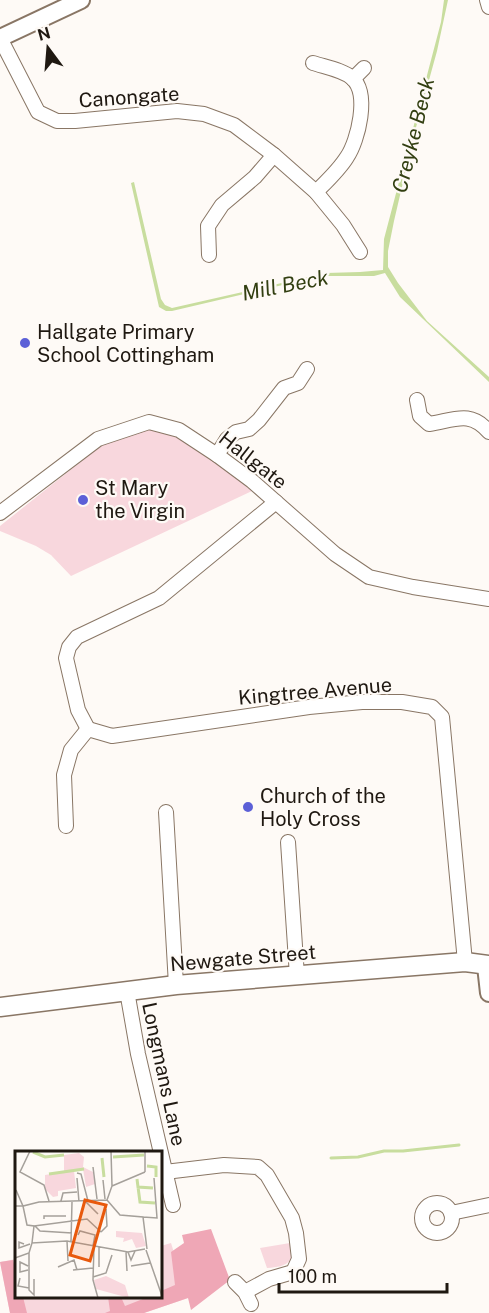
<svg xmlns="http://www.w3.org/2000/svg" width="489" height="1313" font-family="'Public Sans',sans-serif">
  <rect width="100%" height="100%" fill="#fefaf6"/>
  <g fill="#f8d7dd">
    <path d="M152,428L177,436L214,460L252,491L71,576L51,555L36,546L0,531V526L103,444Z"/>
    <path d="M171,1243L188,1298L144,1313H10L0,1262L16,1259V1296H160L161,1246Z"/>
    <path d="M290,1243L291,1259C285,1267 277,1267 267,1268L260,1248Z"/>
  </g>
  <g fill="#efa7b6">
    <path d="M211,1229L230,1280L191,1310L188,1298L144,1313H105L110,1311L108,1297H121L125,1306L148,1297L160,1296L161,1291L175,1285L171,1252L184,1243L182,1235Z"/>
    <path d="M13,1260L16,1272V1296L23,1297L27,1313H10L0,1262Z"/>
  </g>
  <path fill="#c8dd9e" d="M444,0H448L437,51L415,131L394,221L388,251V267L398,283L427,321L489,377V382L400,297L385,273L374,276H326L291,283L172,311H166L159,307L131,183L134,182L161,299L165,305L172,308L326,273L360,272L383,270L384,239L441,22Z"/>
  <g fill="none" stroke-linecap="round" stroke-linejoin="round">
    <path stroke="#c8dd9e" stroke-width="3" d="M331,1158L358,1157L384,1151H403L459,1145"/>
    <g stroke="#897665" stroke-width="16">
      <g id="minor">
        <path d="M487,0L489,7"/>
        <path d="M0,38L38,112L57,121H75L177,111L204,114L234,125L274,155L316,192L343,225L360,252"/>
        <path d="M313,63C325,67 343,70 352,78C370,93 358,141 347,157C339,170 327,181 316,192"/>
        <path d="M353,79L364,68"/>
        <path d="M209,255L208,226L222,205L255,177L274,155"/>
        <path d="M417,400L420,416L429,424C455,420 470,410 489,432"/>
        <path d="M217,455L227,439L236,432L249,429L259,420L284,388L298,383L307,369"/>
        <path d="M0,513L98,439L149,422L179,430L217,455L252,481L335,554L369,577L413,587L489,599"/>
        <path d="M88,729L78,710L66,658L69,647L77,637L159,598L276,502"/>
        <path d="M166,812L176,985"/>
        <path d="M66,826L64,775L71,750L88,729L112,736L309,707L362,702H402L432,707L442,717L465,962"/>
        <path d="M288,842L297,976"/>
        <path d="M127,991L138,1054L173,1205"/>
        <path d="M165,1172L224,1165L258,1167L267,1175L292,1218L296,1233L299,1259L293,1272L269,1279L245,1292"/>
        <circle cx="437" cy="1218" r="15"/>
        <path d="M451,1213L489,1205"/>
        <path d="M235,1282L245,1292L251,1304"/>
      </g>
    </g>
    <g stroke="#897665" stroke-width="20">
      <g id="tertiary">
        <path d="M0,38L81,0"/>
        <path d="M486,966L489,993"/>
      </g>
    </g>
    <g stroke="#897665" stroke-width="21">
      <path id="secondary" d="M0,1007L176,985L465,962L489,965"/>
    </g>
    <use href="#minor" stroke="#fff" stroke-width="14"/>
    <use href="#tertiary" stroke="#fff" stroke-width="16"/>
    <use href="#secondary" stroke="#fff" stroke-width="18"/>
  </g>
  <g fill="#5c60d7" stroke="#fefaf6" stroke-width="2">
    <circle cx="25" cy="343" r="6"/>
    <circle cx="83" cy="500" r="6"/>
    <circle cx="248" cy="807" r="6"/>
  </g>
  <g text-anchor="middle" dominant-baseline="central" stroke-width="4.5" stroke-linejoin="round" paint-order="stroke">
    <g font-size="20" fill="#1f1811" stroke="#fefaf6">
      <text transform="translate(129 97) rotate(-4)">Canongate</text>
      <text transform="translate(253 460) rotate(38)">Hallgate</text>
      <text transform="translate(315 691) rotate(-5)">Kingtree Avenue</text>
      <text transform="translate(243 958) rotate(-5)">Newgate Street</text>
      <text transform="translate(164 1074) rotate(78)">Longmans Lane</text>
    </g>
    <g font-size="20" fill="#1f1811" stroke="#fefaf6" text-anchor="start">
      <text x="37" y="332">Hallgate Primary<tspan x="37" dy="23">School Cottingham</tspan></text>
      <text x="95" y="488">St Mary<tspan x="95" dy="23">the Virgin</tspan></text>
      <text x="260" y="796">Church of the<tspan x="260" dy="23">Holy Cross</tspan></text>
    </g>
    <g font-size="21" font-style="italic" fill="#323f11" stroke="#fefaf6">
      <text transform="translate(413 135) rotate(-76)">Creyke Beck</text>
      <text transform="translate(285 285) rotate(-11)">Mill Beck</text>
    </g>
  </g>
  <g transform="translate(15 1151)">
    <rect width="147" height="147" fill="#fefaf6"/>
    <path d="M64,2L69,6L68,16L78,21L80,33L71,36L68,18L59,20L61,37L43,40V45L38,46L30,38V24L53,20H49V4ZM101,80L127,82L131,95L121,97L117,88L108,91L109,87L101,86ZM91,125L110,134L114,147L81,138L79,129Z" fill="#f8d7dd"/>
    <path fill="none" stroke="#c8dd9e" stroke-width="3" d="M18,1L30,6L49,4M98,6L129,4M87,7L89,26M132,15L141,16V26M34,23L69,18M122,28L123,36L138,37M123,36L125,51L140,52"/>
    <path fill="none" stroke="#a5a09a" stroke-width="1.5" d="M15,0L5,21L29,34L34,50M78,16L82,48M130,21V0M62,22L66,23L73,50M62,27L64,51M88,29L90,48M97,35L130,21M1,39L8,55L24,51L92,49L105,64L128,66L132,98M92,49L97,35L96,0M46,50L48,42L62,41M70,50L83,63M0,55H8L12,74L19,75L17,92L52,90L113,101L130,98M128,66L142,67L139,27M29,68V65H51M19,75L72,68L86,81M20,75L25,80L57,82M86,81L92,75L91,58M63,84L65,80L80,84L78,95M52,90L53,110M56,91L57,51M9,93L4,91V97L15,93M79,95L78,129L83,147M131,99L147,145M111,101L112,120M113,101L116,109L120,100M14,102V139L19,144V128M0,107L14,102L17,92M13,115L5,111V121L13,119M116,115L135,112M43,116L59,109L62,119M84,116V96M58,119L78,117M78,126L91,122L97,104M5,127L3,135L14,137"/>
    <path fill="#e8590c" fill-opacity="0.15" stroke="#e8590c" stroke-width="3" d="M70,49L91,54L75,110L55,104Z"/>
    <rect width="147" height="147" fill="none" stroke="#1f1811" stroke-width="3"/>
  </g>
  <g transform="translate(48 48) rotate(344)" stroke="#fefaf6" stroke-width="4.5" paint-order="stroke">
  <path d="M0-4.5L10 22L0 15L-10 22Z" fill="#1f1811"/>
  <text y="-9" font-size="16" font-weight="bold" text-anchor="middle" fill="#1f1811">N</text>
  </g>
  <path d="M279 1283v9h168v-9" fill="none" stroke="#1f1811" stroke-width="3"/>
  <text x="288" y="1283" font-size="18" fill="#1f1811" stroke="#fefaf6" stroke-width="4.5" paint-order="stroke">100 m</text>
</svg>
